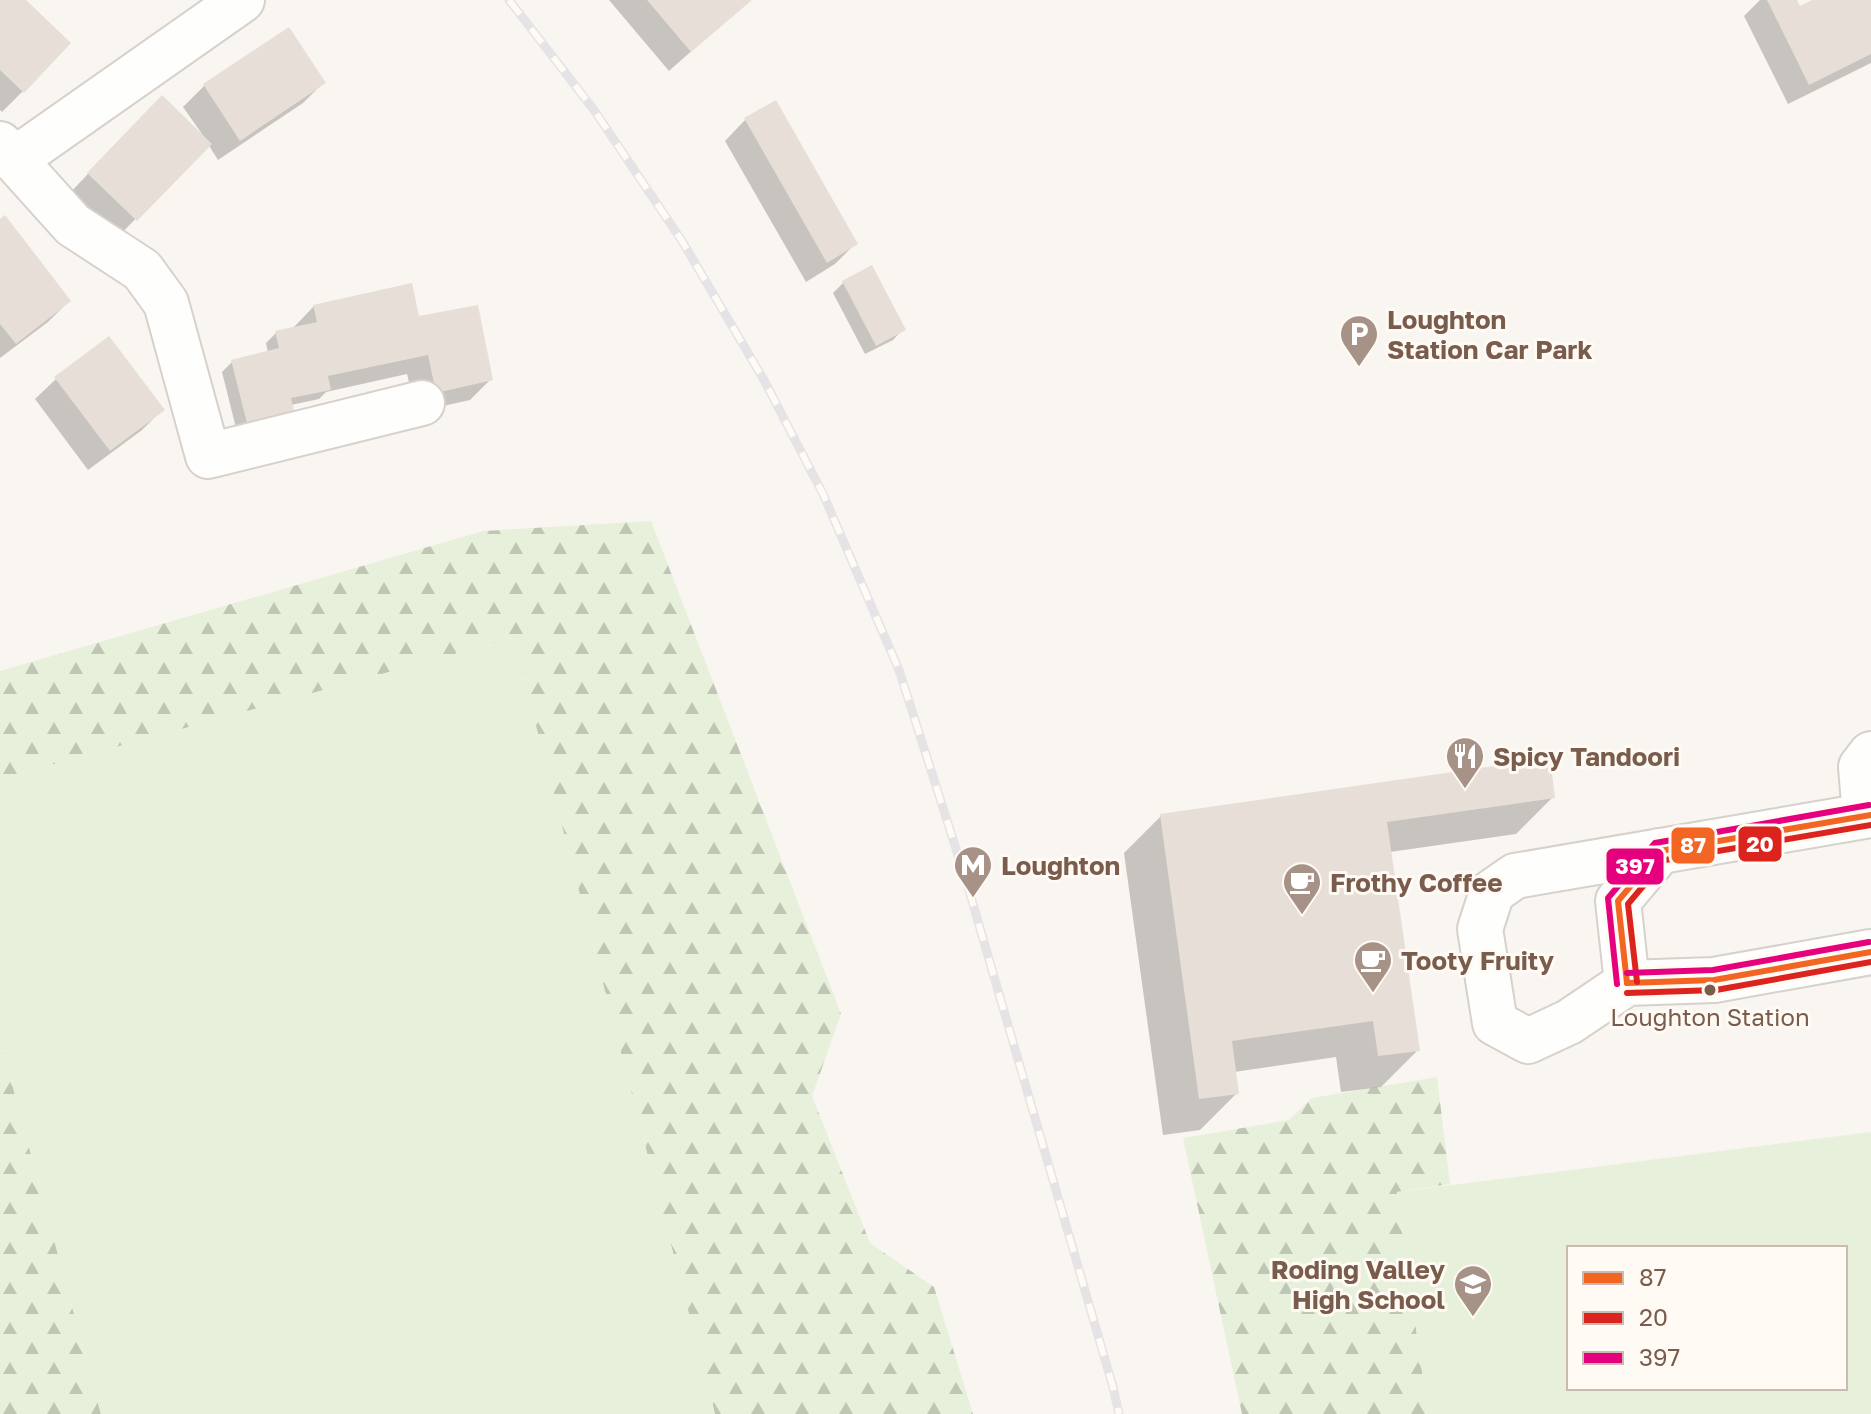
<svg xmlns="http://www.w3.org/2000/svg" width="1871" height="1414" font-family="'Golos Text',sans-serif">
  <defs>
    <pattern id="forest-firs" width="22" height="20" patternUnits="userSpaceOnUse" patternTransform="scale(2)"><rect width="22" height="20" fill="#e7f0db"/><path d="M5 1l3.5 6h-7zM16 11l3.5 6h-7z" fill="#c0c6b4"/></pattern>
  </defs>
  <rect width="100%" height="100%" fill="#f9f5f0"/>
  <g fill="url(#forest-firs)">
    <path d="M651,521L841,1014L812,1096L870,1243L934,1287L973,1414H715L513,638L0,779V671L483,531Z"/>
    <path d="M0,1039L101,1414H0Z"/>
    <path d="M1437,1077L1450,1184L1397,1192L1428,1414H1242L1183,1138L1289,1120L1312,1098Z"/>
  </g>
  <g fill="#e7f0db" fill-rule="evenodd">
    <path d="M513,638L715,1414H101L0,1039V779Z"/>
    <path d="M1871,1132V1414H1428L1397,1192ZM1845,1248V1388H1569V1248Z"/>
  </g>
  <g fill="#0003">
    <path d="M0,0H23V91L2,112L0,110Z"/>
    <path d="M609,0H749L669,71Z"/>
    <path d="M1760,0H1795L1799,9L1817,0H1871V63L1788,104L1744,16Z"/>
    <path d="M288,30L323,83L303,103L218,160L208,144L115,240L68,195L141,118L202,134L183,107L204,86Z"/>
    <path d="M745,120L855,244L835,264L806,282L725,141Z"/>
    <path d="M0,221L69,301L48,322L0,358Z"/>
    <path d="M843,283L903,329L893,340L865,354L833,293Z"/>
    <path d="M314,306L418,319L491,379L470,400L416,412L407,374L326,392L319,399L291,405L239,440L222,372L232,362L268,353L266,343L276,333L294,327Z"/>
    <path d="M56,379L162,410L142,430L88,470L35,399Z"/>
    <path d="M1553,797L1516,834L1390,852L1418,1050L1381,1087L1341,1092L1336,1057L1234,1072L1237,1093L1200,1130L1163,1135L1124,853L1161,816Z"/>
  </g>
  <g fill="#e6ded7">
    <path d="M0,0H26L71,43L24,93L0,70Z"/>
    <path d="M647,0H752L691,52Z"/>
    <path d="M1767,0H1797L1800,6L1812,0H1871V54L1809,85Z"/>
    <path d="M289,27L326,83L240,141L203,84Z"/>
    <path d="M162,95L212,144L137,221L87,173Z"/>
    <path d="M776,100L858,244L827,263L744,118Z"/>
    <path d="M5,215L71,301L16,344L0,324V219Z"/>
    <path d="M872,265L906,330L876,346L842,281Z"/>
    <path d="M412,283L419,316L478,305L493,380L436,393L428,355L328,376L331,390L291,398L296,419L249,431L231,360L279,348L275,331L317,322L313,305Z"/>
    <path d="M109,336L165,410L110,451L54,377Z"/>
    <path d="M1550,758L1555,798L1387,822L1420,1051L1378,1056L1373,1021L1232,1041L1239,1094L1199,1099L1160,814Z"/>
  </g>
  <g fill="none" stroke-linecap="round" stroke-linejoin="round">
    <g stroke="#d7d1cb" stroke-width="48">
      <g id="minor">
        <path d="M0,144L73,225L142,270L166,303L208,456L422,403"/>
        <path d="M14,160L242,0"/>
        <path d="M1865,815L1861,767L1871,754"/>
        <path d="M1871,815L1515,876L1492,892L1480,929L1495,1023L1528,1041L1569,1022L1627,983L1714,980L1871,952"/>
        <path d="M1627,983L1618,901L1660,851"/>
      </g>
    </g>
    <use href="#minor" stroke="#fefefd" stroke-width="44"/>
    <g stroke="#e6e3e7" stroke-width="9">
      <path id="rail" d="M509,0L594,110L682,241L764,380L823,494L899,670L966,880L1113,1387L1119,1414"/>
    </g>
    <use href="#rail" stroke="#fffaf3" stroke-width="6" stroke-dasharray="18" stroke-linecap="butt"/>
    <g stroke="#fffaf3" stroke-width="12">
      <g id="bus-1">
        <path d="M1627,983L1618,901L1660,851L1871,815"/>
        <path d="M1627,983L1714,980L1871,952"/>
      </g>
    </g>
    <g stroke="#fffaf3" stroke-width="12">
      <g id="bus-2">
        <path d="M1637,982L1628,904L1665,860L1871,825"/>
        <path d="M1627,993L1716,990L1871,962"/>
      </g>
    </g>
    <g stroke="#fffaf3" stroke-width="12">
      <g id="bus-3">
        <path d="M1627,973L1713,970L1869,942"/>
        <path d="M1617,984L1608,898L1655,843L1869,805"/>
      </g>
    </g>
    <use href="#bus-1" stroke="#f26522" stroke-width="6"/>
    <use href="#bus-2" stroke="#dc241f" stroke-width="6"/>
    <use href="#bus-3" stroke="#e5007d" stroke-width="6"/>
  </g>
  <defs>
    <g id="parking-pin" transform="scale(2)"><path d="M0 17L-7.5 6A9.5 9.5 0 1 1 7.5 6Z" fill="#a69286" stroke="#fffaf3"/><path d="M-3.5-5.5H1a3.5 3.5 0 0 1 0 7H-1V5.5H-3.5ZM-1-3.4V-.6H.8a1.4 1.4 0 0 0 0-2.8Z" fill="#fff"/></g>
    <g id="restaurant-pin" transform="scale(2)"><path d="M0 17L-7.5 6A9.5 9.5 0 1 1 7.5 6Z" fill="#a69286" stroke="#fffaf3"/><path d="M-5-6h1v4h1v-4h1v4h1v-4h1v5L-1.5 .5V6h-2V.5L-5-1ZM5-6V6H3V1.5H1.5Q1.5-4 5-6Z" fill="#fff"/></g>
    <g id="metro-pin" transform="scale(2)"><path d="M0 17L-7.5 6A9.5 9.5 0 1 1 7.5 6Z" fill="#a69286" stroke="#fffaf3"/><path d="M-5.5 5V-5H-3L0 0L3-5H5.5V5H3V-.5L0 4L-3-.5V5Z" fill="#fff"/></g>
    <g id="cafe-pin" transform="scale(2)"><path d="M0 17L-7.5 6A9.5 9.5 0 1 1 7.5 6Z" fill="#a69286" stroke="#fffaf3"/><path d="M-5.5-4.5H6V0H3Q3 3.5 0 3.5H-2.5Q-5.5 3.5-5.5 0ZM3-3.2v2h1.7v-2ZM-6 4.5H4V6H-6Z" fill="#fff"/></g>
    <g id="school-pin" transform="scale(2)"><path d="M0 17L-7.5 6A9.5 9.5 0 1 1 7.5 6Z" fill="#a69286" stroke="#fffaf3"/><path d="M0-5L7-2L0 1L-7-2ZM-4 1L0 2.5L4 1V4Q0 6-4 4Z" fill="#fff"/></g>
  </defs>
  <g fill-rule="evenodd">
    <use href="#parking-pin" x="1359" y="334"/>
    <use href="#restaurant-pin" x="1465" y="756"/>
    <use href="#metro-pin" x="973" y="865"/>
    <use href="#cafe-pin" x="1302" y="882"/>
    <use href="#cafe-pin" x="1373" y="960"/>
    <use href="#school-pin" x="1473" y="1284"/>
  </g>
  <circle fill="#7a5c4d" stroke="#fffaf3" stroke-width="3" cx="1710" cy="990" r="7"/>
  <g text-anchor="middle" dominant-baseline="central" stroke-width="6" stroke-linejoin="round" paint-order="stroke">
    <g font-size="24" fill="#7a5c4d" stroke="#fffaf3">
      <text x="1710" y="1016">Loughton Station</text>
    </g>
    <g font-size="26" font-weight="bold" fill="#7a5c4d" stroke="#fffaf3" text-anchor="start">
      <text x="1387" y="319">Loughton<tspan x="1387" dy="30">Station Car Park</tspan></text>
      <text x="1493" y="756">Spicy Tandoori</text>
      <text x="1001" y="865">Loughton</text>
      <text x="1330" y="882">Frothy Coffee</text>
      <text x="1401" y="960">Tooty Fruity</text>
      <text x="1445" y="1269" text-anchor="end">Roding Valley<tspan x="1445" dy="30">High School</tspan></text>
    </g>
  </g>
  <g stroke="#fffaf3" stroke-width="3">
    <rect x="1737" y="825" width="46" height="38" rx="8" fill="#dc241f"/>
    <rect x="1670" y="826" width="46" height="39" rx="8" fill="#f26522"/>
    <rect x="1605" y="847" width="60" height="39" rx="8" fill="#e5007d"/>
  </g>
  <g font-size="22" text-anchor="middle" font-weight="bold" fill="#fff">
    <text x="1760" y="852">20</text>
    <text x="1693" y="853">87</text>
    <text x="1635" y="874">397</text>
  </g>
  <rect x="1567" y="1246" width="280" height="144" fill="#fffaf3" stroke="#cabbb1" stroke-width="2"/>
  <rect x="1583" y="1272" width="40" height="12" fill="#f26522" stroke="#cabbb1" stroke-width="2"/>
  <text x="1639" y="1286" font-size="24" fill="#7a5c4d">87</text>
  <rect x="1583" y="1312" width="40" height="12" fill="#dc241f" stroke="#cabbb1" stroke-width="2"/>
  <text x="1639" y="1326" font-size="24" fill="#7a5c4d">20</text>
  <rect x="1583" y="1352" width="40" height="12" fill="#e5007d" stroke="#cabbb1" stroke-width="2"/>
  <text x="1639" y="1366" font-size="24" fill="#7a5c4d">397</text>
</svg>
